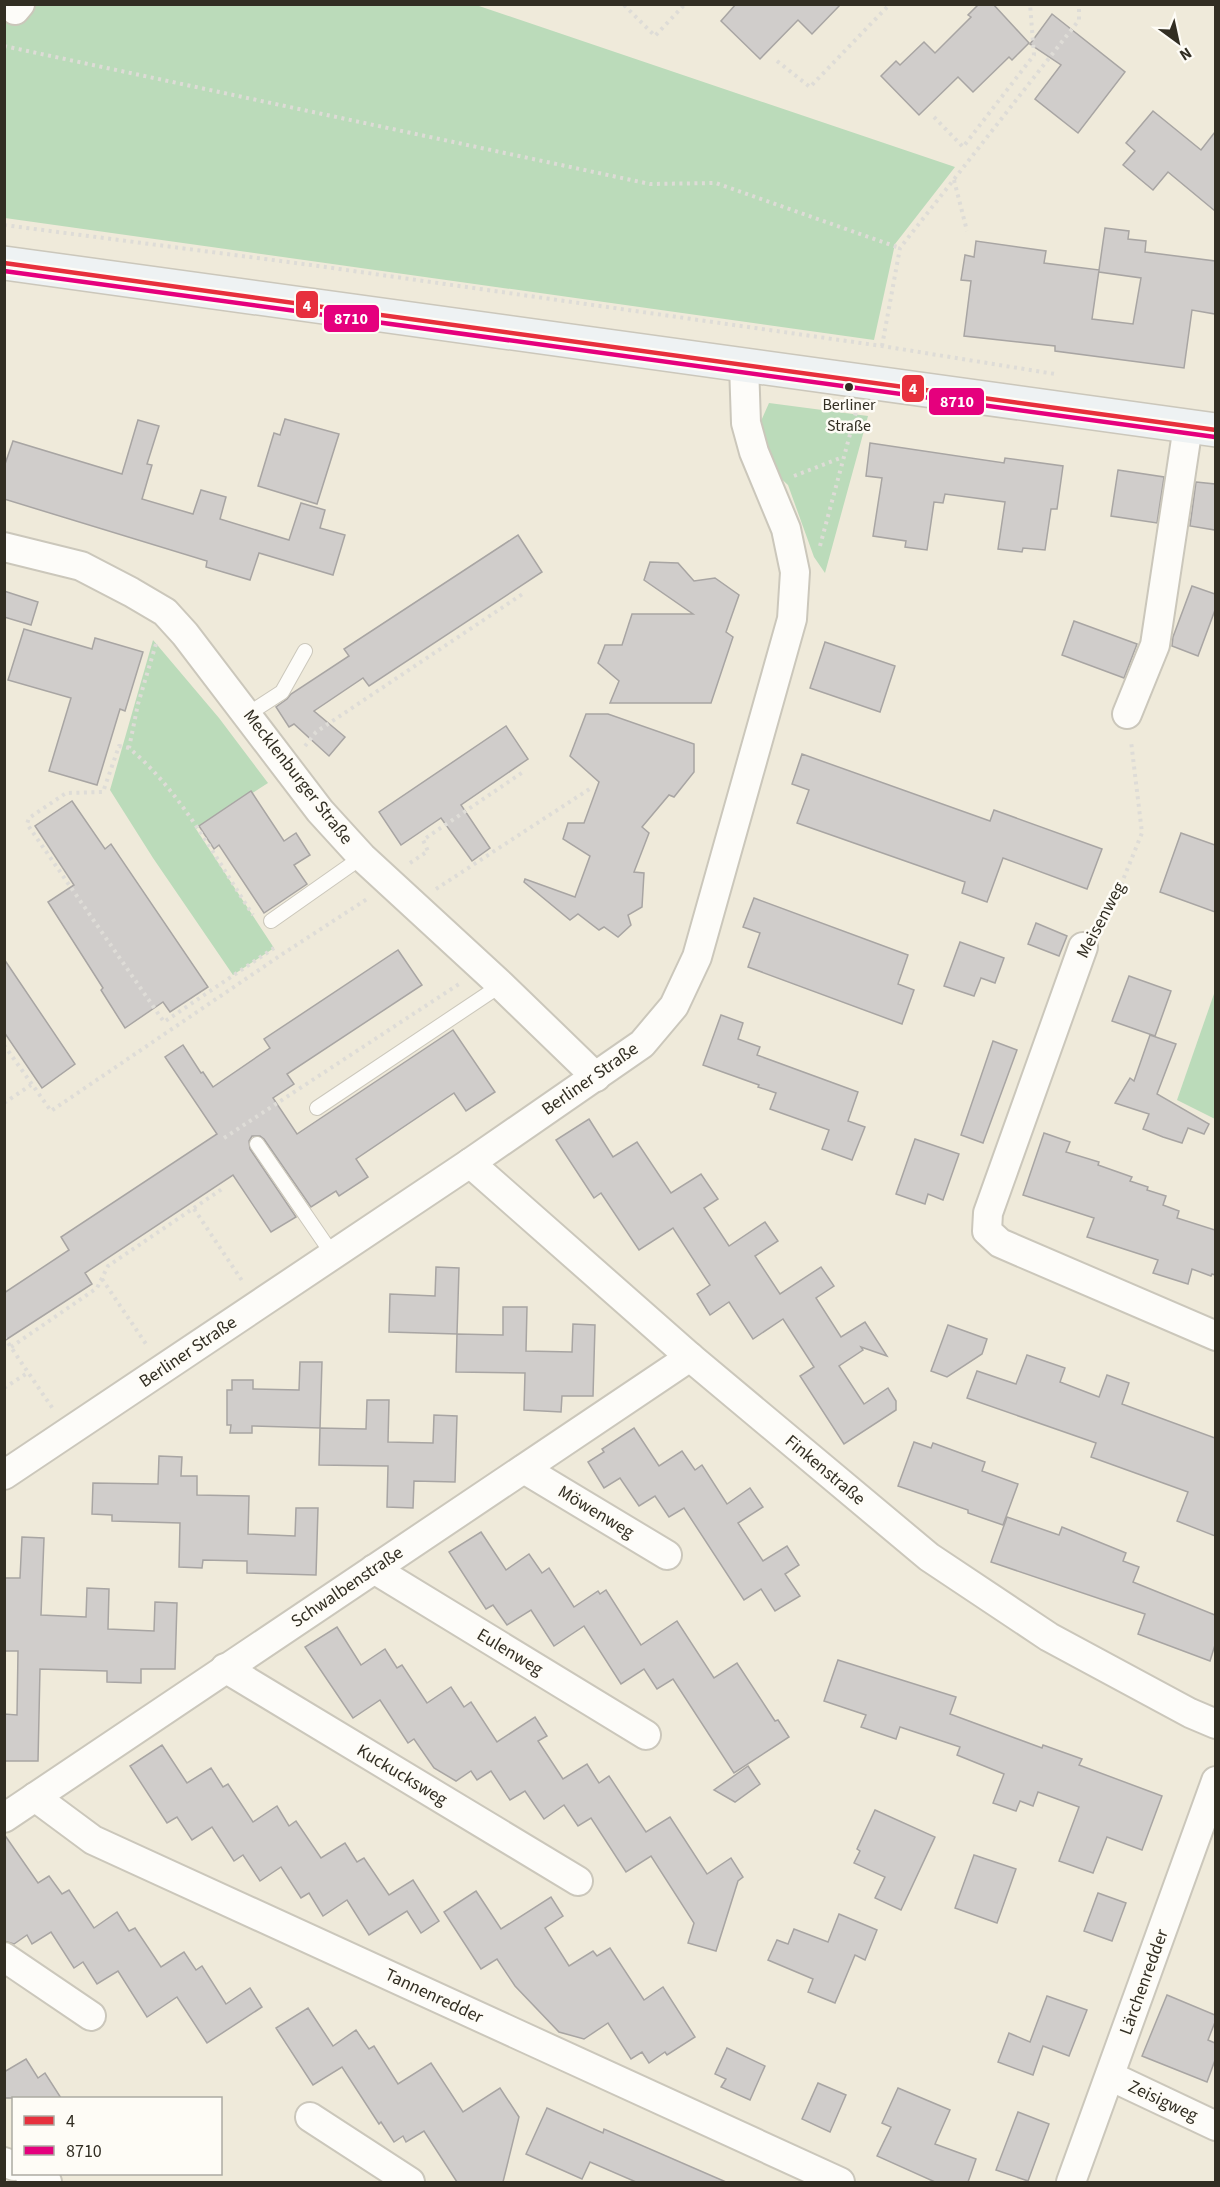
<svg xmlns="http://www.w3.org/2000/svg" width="1220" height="2187" font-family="'Source Sans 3',sans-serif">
  <rect width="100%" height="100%" fill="#efeada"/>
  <g fill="#bbdbba">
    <path d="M5,5H476L955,167L895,244L874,340L5,218Z"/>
    <path d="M769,403L868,416L825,573L814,557L788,485L773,471L761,421Z"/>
    <path d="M153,640L219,718L268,783L196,829L274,948L233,975L153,858L110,790Z"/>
    <path d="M1215,991L1216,1119H1215L1177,1100Z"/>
  </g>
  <g fill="#d0cdcb" stroke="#a8a5a3" stroke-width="1.5" fill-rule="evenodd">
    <path d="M736,4H841L812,34L798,20L760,59L721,21Z"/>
    <path d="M979,4H993L1029,43L1012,60L1009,57L973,92L958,77L919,115L881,76L896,61L900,65L924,42L935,53L971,17L968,15Z"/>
    <path d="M1052,14L1125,72L1078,133L1035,99L1061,65L1030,44Z"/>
    <path d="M1153,111L1201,150L1215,132V211L1168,172L1153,190L1123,165L1135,151L1126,143Z"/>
    <path d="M1105,228L1129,231L1128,239L1146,241L1145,252L1215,261V314L1192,310L1184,368L1055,351V346L964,336L971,281L961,280L965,255L974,257L976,241L1046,251L1044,263L1099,270ZM1099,270V272L1141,278L1133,324L1092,319Z"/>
    <path d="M285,419L339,434L317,504L258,486L274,433L280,435Z"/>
    <path d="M138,420L159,426L147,464L152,465L142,499L193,514L201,490L226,497L220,519L289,540L301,503L325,510L320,528L345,535L333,575L259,553L250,580L206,567L207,561L4,499V467L13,441L122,474Z"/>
    <path d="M870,443L1004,463L1005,458L1063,466L1057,509H1051L1045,550L1023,548L1022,552L998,549L1005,502L945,494L943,503L934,502L927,550L905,547L906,541L873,536L882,478L866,476Z"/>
    <path d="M1118,470L1164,477L1157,523L1111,516Z"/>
    <path d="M1196,482L1215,484V530L1190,526Z"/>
    <path d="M518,535L542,572L369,686L363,678L314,711L345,737L329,756L294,724L289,727L276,707L287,699L291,694L349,656L344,649Z"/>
    <path d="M650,562L678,563L694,581L715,578L739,595L726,632L733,637L711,703H610L619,681L598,663L605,645H622L632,614H693L644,580Z"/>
    <path d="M1192,586L1215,594V610L1198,656L1172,646L1173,637Z"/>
    <path d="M4,591L38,602L31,625L4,617Z"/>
    <path d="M1074,621L1137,644L1124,678L1062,655Z"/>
    <path d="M24,629L92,649L95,638L143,652L125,711L120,709L97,785L49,771L71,698L8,680Z"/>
    <path d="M825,642L895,666L880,712L810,688Z"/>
    <path d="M586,714H608L694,744V772L674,797L669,795L642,827L649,833L634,872L644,873L642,907L628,915L631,925L618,937L604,927L599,930L578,914L570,920L524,882L525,879L575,897L590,856L563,839L568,823H584L599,782L570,756Z"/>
    <path d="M506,726L528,759L461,805L490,848L472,861L441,818L401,845L379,812Z"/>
    <path d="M802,754L990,821L994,810L1102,849L1087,889L1003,858L987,902L962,893L965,882L797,823L809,790L792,784Z"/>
    <path d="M251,791L284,841L296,833L310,855L294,865L307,884L264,913L219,845L214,849L199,826Z"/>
    <path d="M72,801L105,849L111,844L208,987L170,1012L163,1002L125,1028L101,990L103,988L48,902L74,885L35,826Z"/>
    <path d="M1181,833L1215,845V912L1160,892Z"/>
    <path d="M754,898L908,955L898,984L914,990L902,1024L748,967L760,933L743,927Z"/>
    <path d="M1036,923L1067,936L1059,956L1028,944Z"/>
    <path d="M960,942L1004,958L995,983L981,978L974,996L944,986Z"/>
    <path d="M398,950L422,985L287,1074L294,1084L273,1098L297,1134L453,1030L495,1092L466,1111L454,1093L356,1159L368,1177L339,1196L336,1191L311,1207L264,1139L260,1136H252L249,1141L250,1149L296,1217L271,1232L233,1175L85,1273L92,1284L4,1341V1293L69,1250L61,1237L217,1134L165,1057L183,1045L201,1073L203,1072L213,1087L270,1048L264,1039Z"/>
    <path d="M4,959L75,1064L42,1088L4,1032Z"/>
    <path d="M1129,976L1171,991L1155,1036L1112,1021Z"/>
    <path d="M721,1015L743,1023L738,1039L760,1047L757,1055L858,1092L848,1121L865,1127L852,1160L822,1149L829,1130L770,1109L776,1093L758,1087L759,1085L703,1065Z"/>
    <path d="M1150,1035L1176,1044L1157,1094L1209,1124L1204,1134L1188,1128L1182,1143L1163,1137L1143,1129L1149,1114L1115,1103L1130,1078L1134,1081Z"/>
    <path d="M993,1041L1017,1050L983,1143L961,1135Z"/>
    <path d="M589,1119L613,1157L637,1142L671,1193L701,1174L718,1199L704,1208L729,1246L765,1222L778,1241L755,1256L780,1294L821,1267L834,1286L816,1298L841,1337L865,1322L887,1356L861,1347L863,1350L839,1366L864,1404L888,1388L896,1401V1410L844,1444L800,1376L814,1367L783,1319L753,1339L729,1302L710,1315L697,1294L710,1285L673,1228L639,1250L601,1193L594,1198L556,1140Z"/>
    <path d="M1044,1133L1070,1142L1066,1152L1099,1162L1098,1165L1132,1177L1130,1181L1148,1187L1147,1190L1166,1196L1163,1205L1179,1211L1177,1218L1215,1230V1275L1212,1274L1211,1276L1192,1269L1188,1284L1153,1273L1158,1260L1087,1237L1094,1218L1023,1195Z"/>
    <path d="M915,1139L959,1154L943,1200L928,1194L925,1204L896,1194Z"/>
    <path d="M436,1267L459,1268L457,1334L389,1332L390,1294L435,1296Z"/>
    <path d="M503,1307H527L526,1351L572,1352L573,1324L595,1325L593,1396H562L561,1412L524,1410L525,1373L456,1372L457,1334L503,1335Z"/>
    <path d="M948,1325L987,1339L982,1354L947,1377L931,1371Z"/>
    <path d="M1027,1355L1065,1368L1060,1382L1099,1397L1107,1375L1129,1383L1122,1404L1215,1438V1536L1177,1521L1188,1492L1091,1457L1096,1443L967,1398L977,1371L1016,1384Z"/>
    <path d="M300,1362H322L320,1428L252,1426V1433H230L231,1425H227V1390H232V1380H253V1389L299,1390Z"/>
    <path d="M367,1400H389L388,1442L433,1443L434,1415L457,1416L455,1482L414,1481L413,1508L387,1507L388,1466L319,1465L320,1428L366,1429Z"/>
    <path d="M634,1428L659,1466L682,1451L695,1470L702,1465L727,1504L750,1488L763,1507L738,1523L763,1561L787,1546L799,1565L785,1574L800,1596L775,1611L761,1589L744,1600L684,1508L669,1517L655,1496L639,1506L620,1478L604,1488L588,1462L604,1452L602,1449Z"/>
    <path d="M914,1442L931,1448L933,1443L985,1462L982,1471L1018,1484L1003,1525L968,1513V1510L898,1486Z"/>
    <path d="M159,1456L182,1457L181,1476H197V1495L249,1496L248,1534L295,1536L296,1508H318L316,1575L247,1573V1561L203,1560L202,1568L179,1567L180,1523L112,1521V1515L92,1514L93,1483L158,1484Z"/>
    <path d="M1007,1517L1059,1535L1062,1527L1126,1553L1123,1561L1139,1567L1133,1582L1215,1615V1645L1210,1661L1138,1634L1145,1614L991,1562Z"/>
    <path d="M481,1532L506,1570L529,1554L542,1573L549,1568L574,1607L598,1591L600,1594L606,1590L641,1645L677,1621L714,1678L737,1663L775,1721L778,1720L789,1737L734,1773L673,1679L657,1689L644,1669L621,1684L584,1626L554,1646L531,1610L507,1625L493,1605L486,1609L449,1552Z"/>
    <path d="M22,1537L44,1538L41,1615L86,1617L87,1588L109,1589L108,1629L154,1631L155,1602L177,1603L175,1669H141V1683L107,1682V1671L40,1669L38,1761H4V1714L17,1715L18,1651H5L4,1578H20Z"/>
    <path d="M337,1627L361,1665L385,1649L397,1668L402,1665L427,1703L451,1687L464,1707L471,1702L497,1742L535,1717L547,1736L538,1741L563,1779L587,1764L599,1783L609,1776L646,1832L670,1817L707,1874L731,1858L743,1877L738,1881L716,1951L688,1943L694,1923L651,1856L626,1872L591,1818L578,1826L564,1805L544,1819L525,1791L510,1800L491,1771L477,1780L471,1771L456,1781L434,1768L414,1739L408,1743L380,1700L353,1718L305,1647Z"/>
    <path d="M838,1660L956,1697L950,1714L1042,1748L1043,1745L1082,1759L1079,1765L1162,1796L1142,1850L1107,1837L1093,1873L1059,1861L1079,1807L1038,1792L1033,1806L1020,1801L1016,1811L993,1803L1004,1774L957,1755L960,1747L900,1727L896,1739L861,1727L866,1715L824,1701Z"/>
    <path d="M162,1745L187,1783L211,1768L223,1787L228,1784L253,1822L277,1806L289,1826L296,1821L321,1858L345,1843L357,1862L364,1858L389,1895L413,1880L439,1921L421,1933L407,1911L369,1935L347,1900L323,1916L309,1893L301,1898L281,1867L260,1881L243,1855L234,1861L212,1827L192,1840L177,1817L167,1823L130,1766Z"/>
    <path d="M748,1766L760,1784L735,1802L714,1790Z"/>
    <path d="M875,1810L935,1837L901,1910L875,1898L885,1877L854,1863L860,1851L857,1849Z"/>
    <path d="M4,1834L38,1883L49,1876L62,1894L69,1890L94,1928L117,1912L129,1931L135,1928L161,1967L184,1952L196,1970L202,1966L226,2004L250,1988L262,2007L207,2043L177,1997L147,2017L118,1971L97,1984L83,1962L74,1968L51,1932L32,1944L27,1935L14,1944L4,1941Z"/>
    <path d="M974,1855L1016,1869L997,1923L955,1908Z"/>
    <path d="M476,1891L501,1929L551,1897L563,1916L545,1928L569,1966L593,1951L597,1956L610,1948L644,2000L663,1987L695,2037L667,2055L665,2052L649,2063L642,2052L631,2059L608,2023L584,2039L559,2032L515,1986L497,1959L481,1969L444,1912Z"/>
    <path d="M1098,1893L1126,1903L1112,1941L1084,1931Z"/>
    <path d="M839,1914L877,1930L865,1960L855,1955L835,2003L808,1992L813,1979L768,1960L777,1940L788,1944L794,1929L828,1942Z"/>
    <path d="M1167,1995L1215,2015V2022L1208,2040L1215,2043V2060L1207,2082L1142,2056Z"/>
    <path d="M1047,1996L1087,2010L1069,2056L1043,2046L1033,2075L998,2062L1009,2033L1030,2042Z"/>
    <path d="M308,2008L333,2046L356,2030L369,2049L374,2046L398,2084L431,2063L463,2112L500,2088L519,2117L503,2182H457L424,2131L406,2142L403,2136L394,2142L381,2122L379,2124L342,2067L313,2085L276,2028Z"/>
    <path d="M727,2048L765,2066L750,2100L721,2087L726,2079L715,2074Z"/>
    <path d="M26,2059L38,2078L45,2073L61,2098H4V2072Z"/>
    <path d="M818,2083L846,2095L830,2132L802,2119Z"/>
    <path d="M898,2088L950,2110L935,2144L976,2159L968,2182H935L877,2156L891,2127L882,2123Z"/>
    <path d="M547,2108L603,2133L604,2129L726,2182H636L590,2162L582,2179L526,2154Z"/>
    <path d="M1018,2112L1049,2124L1028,2181L996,2170Z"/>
  </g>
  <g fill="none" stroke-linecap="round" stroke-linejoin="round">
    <g stroke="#cbc7bb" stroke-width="16">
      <g id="service">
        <path d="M248,714L282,692L305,651"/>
        <path d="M271,921L362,857"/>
        <path d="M317,1108L501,985"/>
        <path d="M257,1144L333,1255"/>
      </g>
    </g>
    <g stroke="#cbc7bb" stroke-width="32">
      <g id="minor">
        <path d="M15,10L20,4"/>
        <path d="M4,547L81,566L131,592L165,612L185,634L320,811L362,857L501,985L596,1077"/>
        <path d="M1127,714L1155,645L1188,426"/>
        <path d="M1083,947L988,1213L987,1231L1000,1243L1216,1336"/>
        <path d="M470,1163L690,1357L929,1557L1049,1637L1190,1713L1216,1724"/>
        <path d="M524,1469L667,1555"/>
        <path d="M4,1475L470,1163L642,1044L674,1006L697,957L792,619L795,572L786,529L754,452L746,423L744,365"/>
        <path d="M374,1569L646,1735"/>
        <path d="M225,1668L578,1881"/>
        <path d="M35,1797L93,1840L840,2182"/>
        <path d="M4,1818L690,1357"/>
        <path d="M4,1957L91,2016"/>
        <path d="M1110,2076L1216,2126"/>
        <path d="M310,2117L410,2182"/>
        <path d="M4,2162L14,2166"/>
        <path d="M29,2174L47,2182"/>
        <path d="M1071,2182L1216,1781"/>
      </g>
    </g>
    <g stroke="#cbc7bb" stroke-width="36">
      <path id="secondary" d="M4,263L1216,430"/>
    </g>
    <g stroke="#dedcd7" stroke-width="4" stroke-dasharray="3 4.5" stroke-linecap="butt">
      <path d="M624,5L655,36L685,4"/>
      <path d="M4,46L650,184L716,183L900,248"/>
      <path d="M777,61L810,87L890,4"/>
      <path d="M934,117L963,147L1034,55L1030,4"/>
      <path d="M954,180L967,231"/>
      <path d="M4,225L311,265L882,346L1055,374"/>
      <path d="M882,346L900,248L1079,20V4"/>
      <path d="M794,476L843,457"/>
      <path d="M820,546L856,412"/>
      <path d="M156,644L138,704L129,748C181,791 216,859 253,915"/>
      <path d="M305,746L316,732L524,593"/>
      <path d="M129,748L119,746L103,792L66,793L29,818L27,824L164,1022L274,948"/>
      <path d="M410,863L428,851L423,840L523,772"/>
      <path d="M436,889L591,788"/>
      <path d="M1099,924L1114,902L1142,833L1131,741"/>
      <path d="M4,1045L51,1111L281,955L367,899"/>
      <path d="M4,1103L31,1085"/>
      <path d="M224,1138L459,984"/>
      <path d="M194,1209L243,1282"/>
      <path d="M102,1279L148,1347"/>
      <path d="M4,1337L53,1409"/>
      <path d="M11,1347L97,1288L108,1266L222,1189"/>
      <path d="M4,1388L29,1372"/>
    </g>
    <use href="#service" stroke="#fdfcf9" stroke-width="14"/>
    <use href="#minor" stroke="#fdfcf9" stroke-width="28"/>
    <use href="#secondary" stroke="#eef2f3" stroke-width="33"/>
    <g stroke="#fefcf6" stroke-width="9">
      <path id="bus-1" d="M4,263L1216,430"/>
    </g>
    <g stroke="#fefcf6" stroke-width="9">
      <path id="bus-2" d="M4,271L1215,437"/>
    </g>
    <use href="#bus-1" stroke="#e7303d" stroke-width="4.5"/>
    <use href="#bus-2" stroke="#e5007d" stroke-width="4.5"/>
  </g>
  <circle fill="#322e23" stroke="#fefcf6" stroke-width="2" cx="849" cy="387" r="5"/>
  <g text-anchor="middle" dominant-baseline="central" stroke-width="5" stroke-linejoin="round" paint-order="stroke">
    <g font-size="16" fill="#322e23" stroke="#fefcf6">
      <text x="849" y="405">Berliner<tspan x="849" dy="21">Straße</tspan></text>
    </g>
    <g font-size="18" fill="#322e23" stroke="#fefcf6">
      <text transform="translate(298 777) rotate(52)">Mecklenburger Straße</text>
      <text transform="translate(1101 920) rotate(-62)">Meisenweg</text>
      <text transform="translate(590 1079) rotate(-35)">Berliner Straße</text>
      <text transform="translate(188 1352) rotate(-34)">Berliner Straße</text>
      <text transform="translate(825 1470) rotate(40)">Finkenstraße</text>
      <text transform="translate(596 1512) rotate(31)">Möwenweg</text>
      <text transform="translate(347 1587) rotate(-34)">Schwalbenstraße</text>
      <text transform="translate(510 1652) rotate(31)">Eulenweg</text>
      <text transform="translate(402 1775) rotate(31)">Kuckucksweg</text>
      <text transform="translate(1144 1982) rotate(-70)">Lärchenredder</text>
      <text transform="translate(434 1996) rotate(25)">Tannenredder</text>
      <text transform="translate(1163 2101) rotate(25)">Zeisigweg</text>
    </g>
  </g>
  <g stroke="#fefcf6" stroke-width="2">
    <rect x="295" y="290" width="24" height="29" rx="6" fill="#e7303d"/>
    <rect x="323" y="304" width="57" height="29" rx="6" fill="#e5007d"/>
    <rect x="901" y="374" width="24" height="29" rx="6" fill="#e7303d"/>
    <rect x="928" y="387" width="57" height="29" rx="6" fill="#e5007d"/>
  </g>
  <g font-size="16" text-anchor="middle" font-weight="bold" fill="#fff">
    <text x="307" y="311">4</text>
    <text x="351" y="324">8710</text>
    <text x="913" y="394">4</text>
    <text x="957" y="407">8710</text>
  </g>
  <rect width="1220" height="2187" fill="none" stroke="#322e23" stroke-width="12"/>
  <rect x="12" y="2097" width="210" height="78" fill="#fefcf6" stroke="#acaaa2" stroke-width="1.5"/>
  <rect x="24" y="2116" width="30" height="9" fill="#e7303d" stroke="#acaaa2" stroke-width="1.5"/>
  <text x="66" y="2127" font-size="18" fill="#322e23">4</text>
  <rect x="24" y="2146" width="30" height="9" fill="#e5007d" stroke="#acaaa2" stroke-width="1.5"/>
  <text x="66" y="2157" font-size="18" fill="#322e23">8710</text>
  <g transform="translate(1178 42) rotate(147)" stroke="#fefcf6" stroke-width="4.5" paint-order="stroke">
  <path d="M0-4.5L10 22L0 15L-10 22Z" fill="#322e23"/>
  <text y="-9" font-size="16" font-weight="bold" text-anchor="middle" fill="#322e23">N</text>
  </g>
</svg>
